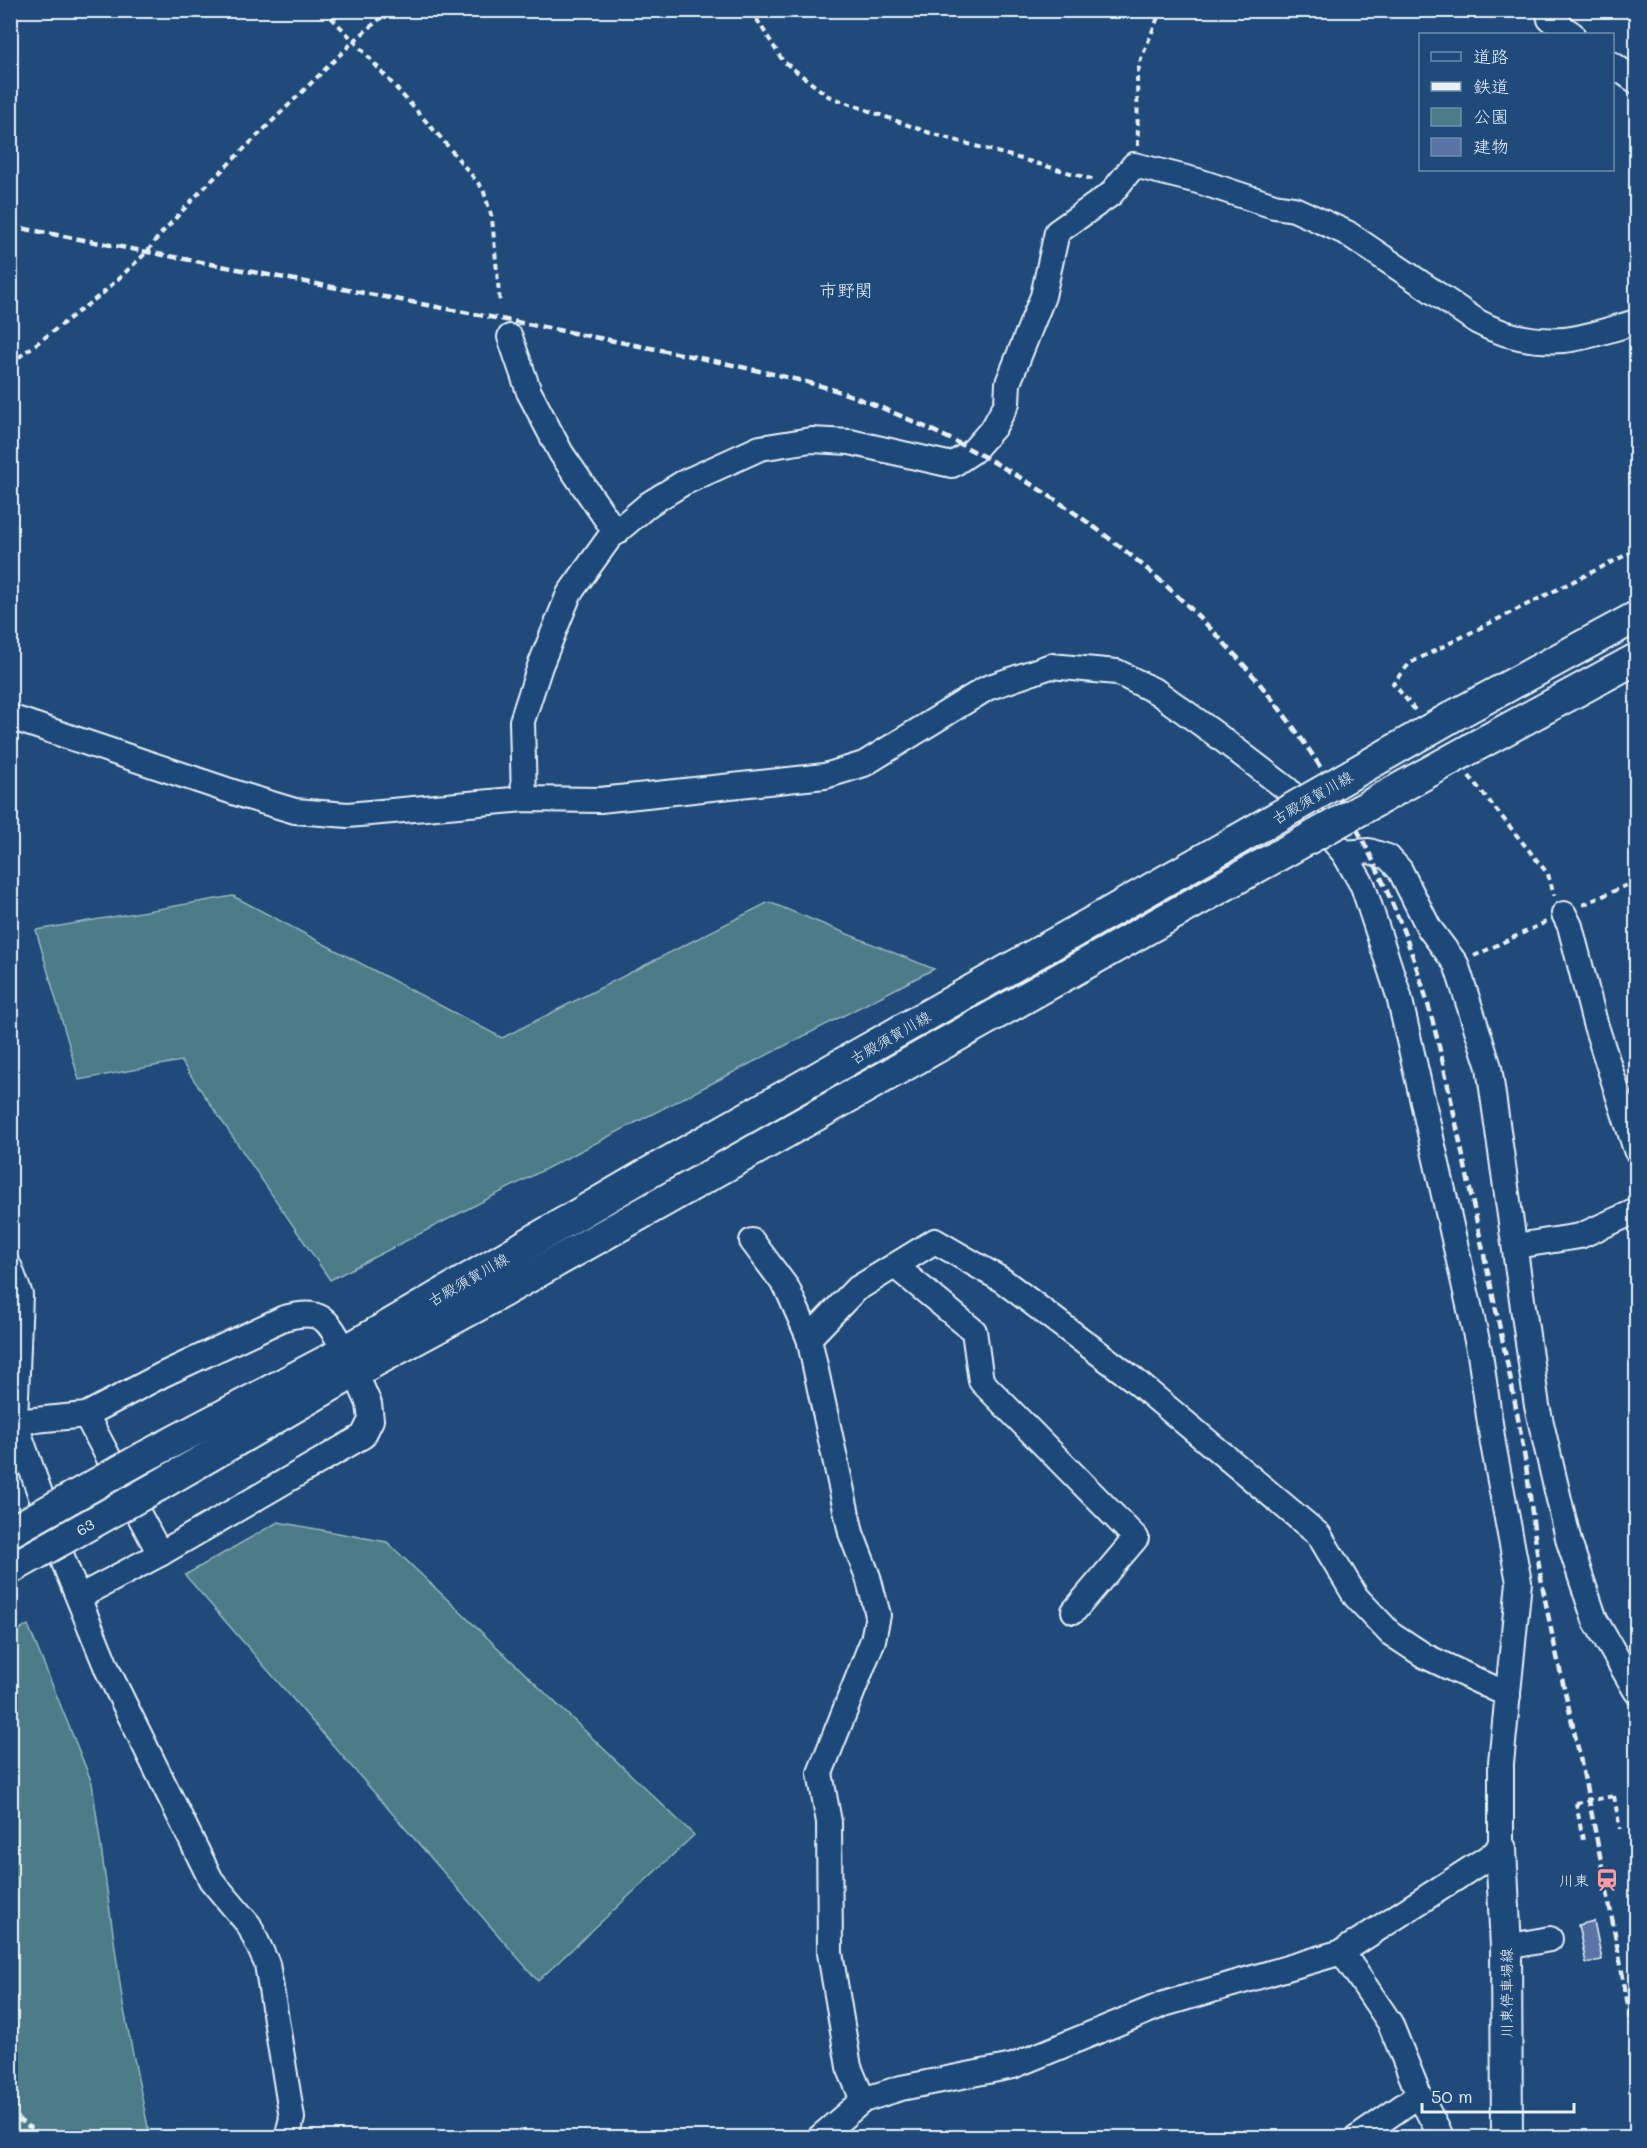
<svg xmlns="http://www.w3.org/2000/svg" width="1647" height="2148" font-family="Mali,'Klee One',sans-serif">
  <rect width="100%" height="100%" fill="#1f4a7a"/>
  <filter id="ink" filterUnits="userSpaceOnUse"><feTurbulence type="fractalNoise" baseFrequency=".0167" numOctaves="2"/><feDisplacementMap in="SourceGraphic" scale="12" xChannelSelector="R" yChannelSelector="G"/><feConvolveMatrix kernelMatrix="1 2 1 2 8 2 1 2 1" color-interpolation-filters="sRGB"/></filter>
  <g filter="url(#ink)">
    <g fill="#4c7c87" stroke="#9ab6c0" stroke-width="1.5">
      <path d="M233,896L502,1038L769,902L934,969L330,1280L181,1061L79,1080L36,930Z"/>
      <path d="M278,1522L387,1542L694,1835L538,1981L185,1575Z"/>
      <path d="M28,1625L92,1783L123,2005L150,2137H11L10,1635Z"/>
    </g>
    <path fill="#5a75a5" stroke="#e8f1f8" stroke-width="1.5" d="M1594,1921L1602,1960L1586,1963L1578,1925Z"/>
    <g fill="none" stroke-linecap="round" stroke-linejoin="round">
      <g stroke="#e8f1f8" stroke-width="28">
        <g id="minor">
          <path d="M1548,10L1550,19L1572,34"/>
          <path d="M1612,64L1636,81"/>
          <path d="M510,337L529,392L561,453L616,533"/>
          <path d="M10,717L245,796L295,811L348,815L524,799L600,800L825,776L864,764L987,688L1051,666L1117,672L1157,692L1214,733L1287,789L1344,853L1363,886L1399,996L1480,1354L1493,1444L1519,1582L1501,1763V1849L1342,1952L1164,2004L1013,2066L901,2088L863,2100L819,2138"/>
          <path d="M524,799L522,721L540,666L569,594L610,537L649,504L683,483L760,448L811,440L850,442L952,465L973,451L994,427L1007,403L1008,383L1043,296L1057,232L1111,194L1134,165L1198,181L1274,206L1294,209L1347,233L1478,322C1504,336 1534,342 1564,340C1587,338 1614,328 1636,322"/>
          <path d="M1344,853L1369,851L1388,857L1400,870L1429,928L1456,964L1489,1067L1537,1406L1569,1542L1595,1620L1636,1691"/>
          <path d="M1564,914L1570,926L1595,1023L1636,1150"/>
          <path d="M752,1241L787,1288L809,1338L851,1533L868,1577L878,1615L873,1640L820,1773L829,1822L830,1953L849,2067L863,2100"/>
          <path d="M1516,1246L1580,1236L1636,1211"/>
          <path d="M895,1266L974,1331L981,1381L1136,1538L1074,1611"/>
          <path d="M10,1268L20,1295L15,1422L65,1565L108,1671L211,1880L249,1925L267,1964L292,2118L287,2138"/>
          <path d="M809,1338L855,1290L935,1241L1002,1280L1133,1379L1319,1535L1356,1597L1390,1633L1425,1656L1508,1695"/>
          <path d="M86,1415L160,1554"/>
          <path d="M15,1422L86,1415L162,1375L284,1318C323,1308 327,1319 345,1351"/>
          <path d="M79,1597L160,1554L363,1436L371,1420L369,1404L355,1372"/>
          <path d="M1506,1947L1550,1939"/>
          <path d="M1342,1952L1390,2023L1419,2095L1357,2138"/>
          <path d="M1419,2095L1442,2138"/>
        </g>
      </g>
      <g stroke="#e8f1f8" stroke-width="34">
        <g id="major">
          <path d="M1455,715L1636,617"/>
          <path d="M1472,748L1636,659"/>
          <path d="M144,1457L345,1351L645,1175L1237,840"/>
          <path d="M158,1486L355,1372L481,1304L1254,869"/>
          <path d="M1501,1849L1506,1947L1507,2138"/>
        </g>
      </g>
      <g stroke="#e8f1f8" stroke-width="4" stroke-dasharray="6 4.5" stroke-linecap="butt">
        <path d="M324,10L354,41L441,138L483,189L492,218L500,304"/>
        <path d="M751,10L783,61L828,96L930,133L1095,180"/>
        <path d="M1138,146L1137,76L1141,59L1161,10"/>
        <path d="M10,364L103,293L147,252L158,237L197,195L354,41L390,10"/>
        <path d="M1415,710L1393,683L1410,663L1636,550"/>
        <path d="M1469,776L1548,874L1554,896"/>
        <path d="M1583,905L1636,881"/>
        <path d="M1474,956L1546,922"/>
        <path d="M1614,1796L1620,1829"/>
        <path d="M1576,1803L1583,1840"/>
        <path d="M10,2113L26,2125L49,2138"/>
      </g>
      <use href="#minor" stroke="#1f4a7a" stroke-width="24"/>
      <use href="#major" stroke="#1f4a7a" stroke-width="30"/>
      <path stroke="#e8f1f8" stroke-width="4.5" stroke-dasharray="9 4.5" stroke-linecap="butt" d="M10,226C190,260 369,294 548,328C617,342 686,354 755,370C786,377 819,384 849,395C1119,496 1329,699 1419,975C1441,1042 1453,1112 1468,1180C1486,1267 1507,1354 1522,1441C1531,1492 1534,1544 1544,1594C1556,1658 1573,1722 1586,1786C1604,1873 1620,1961 1636,2048"/>
      <g stroke="#e8f1f8" stroke-width="34" stroke-linecap="butt">
        <g id="major-bridge">
          <path d="M1237,840L1455,715"/>
          <path d="M1254,869L1472,748"/>
          <path d="M10,1532L144,1457"/>
          <path id="s1" d="M10,1569L158,1486"/>
        </g>
      </g>
      <path stroke="#e8f1f8" stroke-width="4" stroke-dasharray="6 4.5" stroke-linecap="butt" d="M1576,1803L1614,1796"/>
      <use href="#major-bridge" stroke="#1f4a7a" stroke-width="30"/>
    </g>
  </g>
  <defs>
    <g id="station-bare" transform="scale(1.8)"><path d="M-3-6H3Q5-6 5-4V2Q5 4 3 4L4.5 6H3L1.5 4h-3L-3 6H-4.5L-3 4Q-5 4-5 2V-4Q-5-6-3-6ZM-3.5-4v3h7v-3ZM-3.5 1v1.5H-2V1ZM2 1v1.5H3.5V1Z" fill="#ff9aa2" stroke="#1f4a7a" stroke-width="2.5" paint-order="stroke"/></g>
  </defs>
  <g fill-rule="evenodd">
    <use href="#station-bare" x="1607" y="1880"/>
  </g>
  <g text-anchor="middle" dominant-baseline="central" stroke-width="6" stroke-linejoin="round" paint-order="stroke">
    <g font-size="15" fill="#e8f1f8" stroke="#1f4a7a">
      <text transform="translate(1312 797) rotate(-30)">古殿須賀川線</text>
      <text transform="translate(890 1037) rotate(-30)">古殿須賀川線</text>
      <text transform="translate(468 1279) rotate(-30)">古殿須賀川線</text>
      <text stroke="none"><textPath href="#s1" startOffset="86">63</textPath></text>
      <text transform="translate(1506 1993) rotate(-90)">川東停車場線</text>
    </g>
    <g font-size="15" fill="#e8f1f8" stroke="#1f4a7a" text-anchor="end">
      <text x="1589" y="1880">川東</text>
    </g>
    <g font-size="18" fill="#e8f1f8" stroke="#1f4a7a">
      <text x="846" y="290">市野関</text>
    </g>
  </g>
  <rect width="1647" height="2148" fill="none" stroke="#1f4a7a" stroke-width="36"/>
  <rect x="18" y="18" width="1611" height="2112" fill="none" stroke="#e8f1f8" stroke-width="2" filter="url(#ink)"/>
  <rect x="1419" y="33" width="195" height="138" fill="#1f4a7a" stroke="#6f8dac" stroke-width="1.5"/>
  <rect x="1431" y="52" width="30" height="9" fill="#1f4a7a" stroke="#6f8dac" stroke-width="1.5"/>
  <text x="1473" y="63" font-size="18" fill="#e8f1f8">道路</text>
  <rect x="1431" y="82" width="30" height="9" fill="#e8f1f8" stroke="#6f8dac" stroke-width="1.5"/>
  <text x="1473" y="93" font-size="18" fill="#e8f1f8">鉄道</text>
  <rect x="1431" y="108" width="30" height="18" fill="#4c7c87" stroke="#6f8dac" stroke-width="1.5"/>
  <text x="1473" y="123" font-size="18" fill="#e8f1f8">公園</text>
  <rect x="1431" y="138" width="30" height="18" fill="#5a75a5" stroke="#6f8dac" stroke-width="1.5"/>
  <text x="1473" y="153" font-size="18" fill="#e8f1f8">建物</text>
  <path d="M1422 2103v9h152v-9" fill="none" stroke="#e8f1f8" stroke-width="3"/>
  <text x="1431" y="2103" font-size="18" fill="#e8f1f8" stroke="#1f4a7a" stroke-width="4.5" paint-order="stroke">50 m</text>
</svg>
